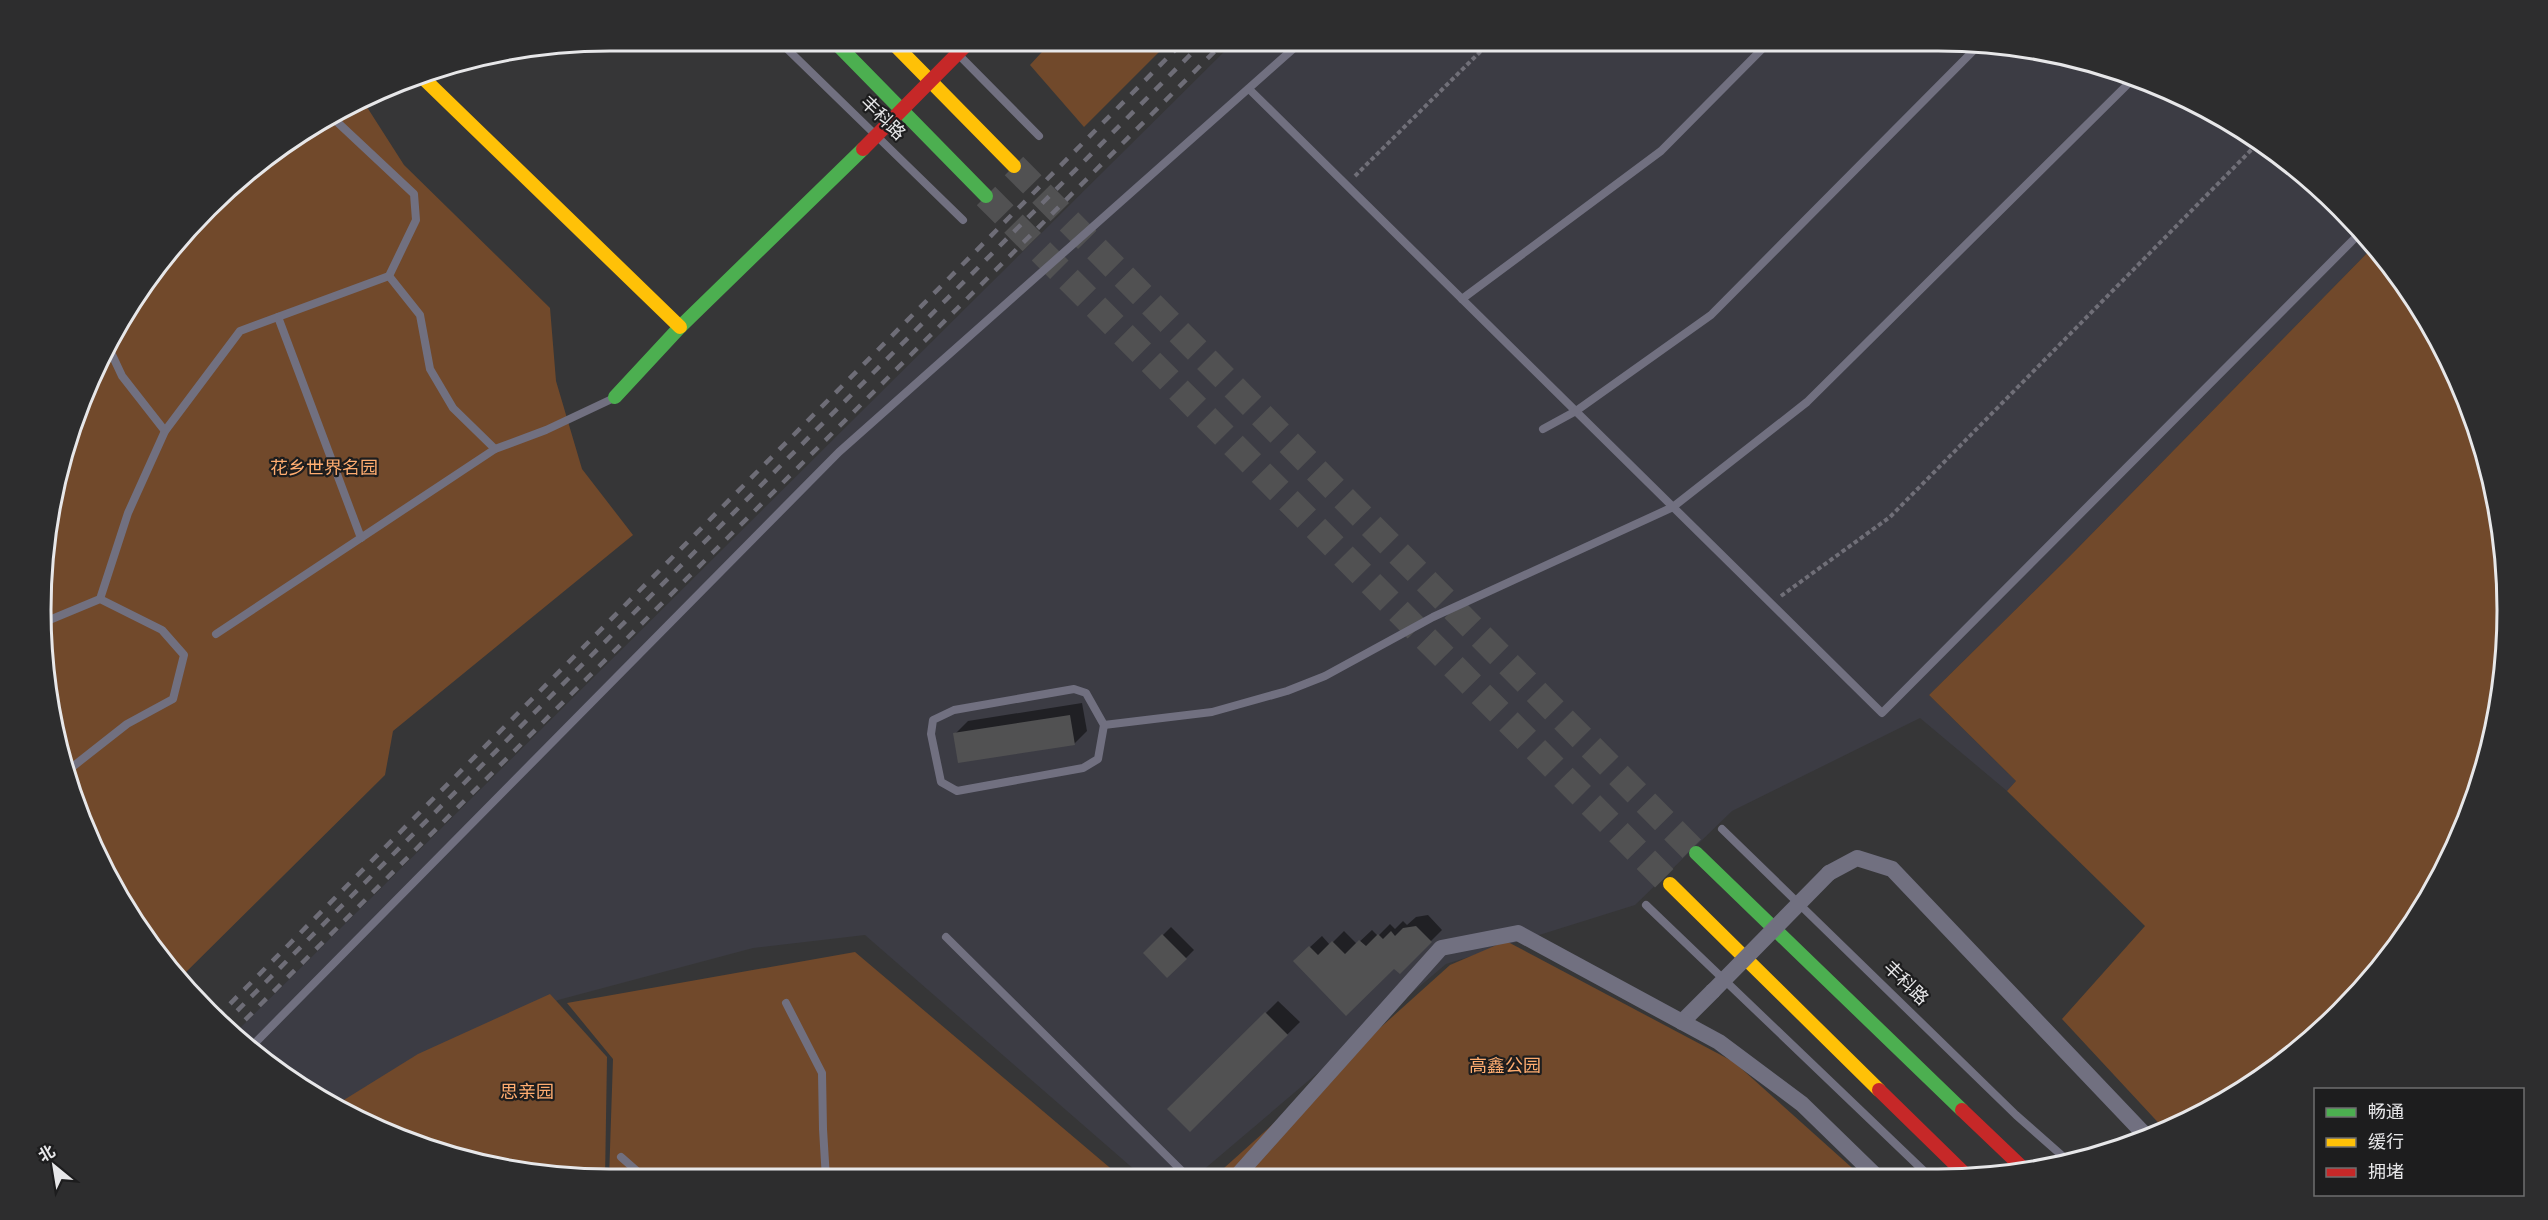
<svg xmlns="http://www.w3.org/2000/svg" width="2548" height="1220" font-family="'Nunito Sans','Noto Sans SC',sans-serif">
  <rect width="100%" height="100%" fill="#363637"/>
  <path fill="#3c3c44" d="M1235,41H1938L2049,52L2156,84L2255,137L2341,208L2373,247L2070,556L1929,695L2016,781L2007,791L1920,718L1732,811L1635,905L1446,964L1195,1177L1144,1178L865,935L753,948L558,1000L370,1088L344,1106L234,1038L232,1036Z"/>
  <g fill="#71492b">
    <path d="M1052,41H1170L1084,127L1030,65Z"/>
    <path d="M365,104L404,165L550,308L556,381L582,469L633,535L393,731L385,775L179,979L158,956L99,862L45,684L52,499L84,392L136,294L263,158Z"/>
    <path d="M2373,247L2412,294L2464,392L2497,499L2507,610L2496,721L2464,828L2390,956L2285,1062L2166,1131L2062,1019L2145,926L2007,791L2016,781L1929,695L2070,556Z"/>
    <path d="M1506,941L1734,1062L1860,1175L1214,1177L1450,965Z"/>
    <path d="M855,952L1122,1178L609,1179L613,1059L567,1003Z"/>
    <path d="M550,994L607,1057L605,1179L499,1168L392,1136L339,1103L418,1054Z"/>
  </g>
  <g fill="#0007">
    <path d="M1082,703L1087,731L1074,744L955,734L968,721Z"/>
    <path d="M1428,915L1442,930L1400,972L1395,966L1295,961L1322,936L1330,945L1344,931L1357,944L1372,930L1378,936L1390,924L1395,929L1403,921L1407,925L1416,917Z"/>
    <path d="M1171,927L1194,950L1168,976L1145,953Z"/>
    <path d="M1278,1001L1300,1022L1190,1130L1169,1109Z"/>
  </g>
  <g fill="#515152">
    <path d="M1070,715L1075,745L958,763L953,733Z"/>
    <path d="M1416,926L1432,942L1400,974L1394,969L1346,1016L1293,961L1309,946L1318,955L1332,941L1345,954L1359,940L1366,946L1378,934L1383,939L1391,931L1395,936L1403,928Z"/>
    <path d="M1162,934L1187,959L1167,978L1143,953Z"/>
    <path d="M1265,1012L1288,1035L1190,1132L1167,1109Z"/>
  </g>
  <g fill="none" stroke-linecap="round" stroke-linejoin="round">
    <g stroke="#515152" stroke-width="26" stroke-dasharray="26 13" stroke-linecap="butt">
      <path d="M1014,166L1696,853"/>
      <path d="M986,196L1670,884"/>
    </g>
    <g stroke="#706f78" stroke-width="4" stroke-dasharray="4.5 3" stroke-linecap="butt">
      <path d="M1355,176L1491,41"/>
      <path d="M1781,596L1890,517L2260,141"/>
    </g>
    <g stroke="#717080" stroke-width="8">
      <path d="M779,41L963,220"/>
      <path d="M945,41L1039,136"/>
      <path d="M1249,89L1882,713L2361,232"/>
      <path d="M389,276L420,315L430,369L453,408L495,449"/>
      <path d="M1462,299L1661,151L1770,41"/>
      <path d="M278,317L361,538"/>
      <path d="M108,346L122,376L165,431"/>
      <path d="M1543,429L1576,411L1711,315L1979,45"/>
      <path d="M100,599L128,513L165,431L240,331L389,276L416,220L414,194L335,120"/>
      <path d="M47,621L100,599L162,630L184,655L173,699L127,724L71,768"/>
      <path d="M216,634L495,449L546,430L614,398"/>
      <path d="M1074,689L1086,693L1104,725L1098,759L1083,768L957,791L941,782L931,734L933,720L954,710Z"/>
      <path d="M1104,725L1212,712L1287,691L1325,676L1433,617L1673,507L1807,402L2135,77"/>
      <path d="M1722,829L2016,1115L2067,1160"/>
      <path d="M1646,905L1928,1175"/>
      <path d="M946,937L1188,1177"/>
      <path d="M786,1003L822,1073L823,1129L826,1179"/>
      <path d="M250,1048L839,452L1302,41"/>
      <path d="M621,1157L646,1179"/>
    </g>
    <g stroke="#717080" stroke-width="16">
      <path d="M1829,873L1857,858L1892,869L2148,1138"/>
      <path d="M1682,1022L1713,991"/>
      <path d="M1236,1177L1441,948L1518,933L1719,1042L1802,1104L1875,1175"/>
    </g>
    <g stroke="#4caf50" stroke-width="14">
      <path d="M834,41L986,196"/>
      <path d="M615,397L680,327L863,149"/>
      <path d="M1696,853L1962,1110"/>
    </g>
    <g stroke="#ffc107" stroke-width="14">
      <path d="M891,41L1014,166"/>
      <path d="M420,75L680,327"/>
      <path d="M1670,884L1879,1090"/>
    </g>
    <g stroke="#c62828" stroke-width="14">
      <path d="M1879,1090L1966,1175"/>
      <path d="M1962,1110L2026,1171"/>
    </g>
    <g stroke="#6e6d77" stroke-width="4.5" stroke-dasharray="10 10" stroke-linecap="butt">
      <path d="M216,1018L1184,41"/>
      <path d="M223,1025L1204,41"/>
      <path d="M231,1034L1225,41"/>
    </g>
    <path stroke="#717080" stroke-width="16" d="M1713,991L1829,873"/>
    <path stroke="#c62828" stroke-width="14" d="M863,149L970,41"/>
  </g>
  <g text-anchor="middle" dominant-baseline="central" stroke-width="4.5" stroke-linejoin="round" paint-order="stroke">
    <g font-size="18" fill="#e7e7e9" stroke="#1d1d1e">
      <text transform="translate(883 118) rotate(44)">丰科路</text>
      <text transform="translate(1906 983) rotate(44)">丰科路</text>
    </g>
    <g font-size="18" fill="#ffad70" stroke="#1d1d1e">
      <text x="324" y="468">花乡世界名园</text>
      <text x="1505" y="1066">高鑫公园</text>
      <text x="527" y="1092">思亲园</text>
    </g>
  </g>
  <path d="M0 0H2548V1220H0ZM610 51H1938A559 559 0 0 1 2497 610V610A559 559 0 0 1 1938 1169H610A559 559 0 0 1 51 610V610A559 559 0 0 1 610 51Z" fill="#2d2d2e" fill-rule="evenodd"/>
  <path fill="none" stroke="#e7e7e9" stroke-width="3" d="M610 51H1938A559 559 0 0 1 2497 610V610A559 559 0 0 1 1938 1169H610A559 559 0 0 1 51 610V610A559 559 0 0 1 610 51Z"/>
  <rect x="2314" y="1088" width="210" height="108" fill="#1d1d1e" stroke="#6e6e6f" stroke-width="1.5"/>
  <rect x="2326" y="1108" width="30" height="9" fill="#4caf50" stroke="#6e6e6f" stroke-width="1.5"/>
  <text x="2368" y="1118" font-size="18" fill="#e7e7e9">畅通</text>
  <rect x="2326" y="1138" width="30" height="9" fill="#ffc107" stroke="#6e6e6f" stroke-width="1.5"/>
  <text x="2368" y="1148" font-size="18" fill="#e7e7e9">缓行</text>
  <rect x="2326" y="1168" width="30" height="9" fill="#c62828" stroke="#6e6e6f" stroke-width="1.5"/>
  <text x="2368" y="1178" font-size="18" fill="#e7e7e9">拥堵</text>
  <g transform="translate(54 1166) rotate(330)" stroke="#1d1d1e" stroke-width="4.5" paint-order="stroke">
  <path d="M0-4.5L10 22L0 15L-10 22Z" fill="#e7e7e9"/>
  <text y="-9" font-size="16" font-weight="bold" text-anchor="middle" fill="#e7e7e9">北</text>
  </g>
</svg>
